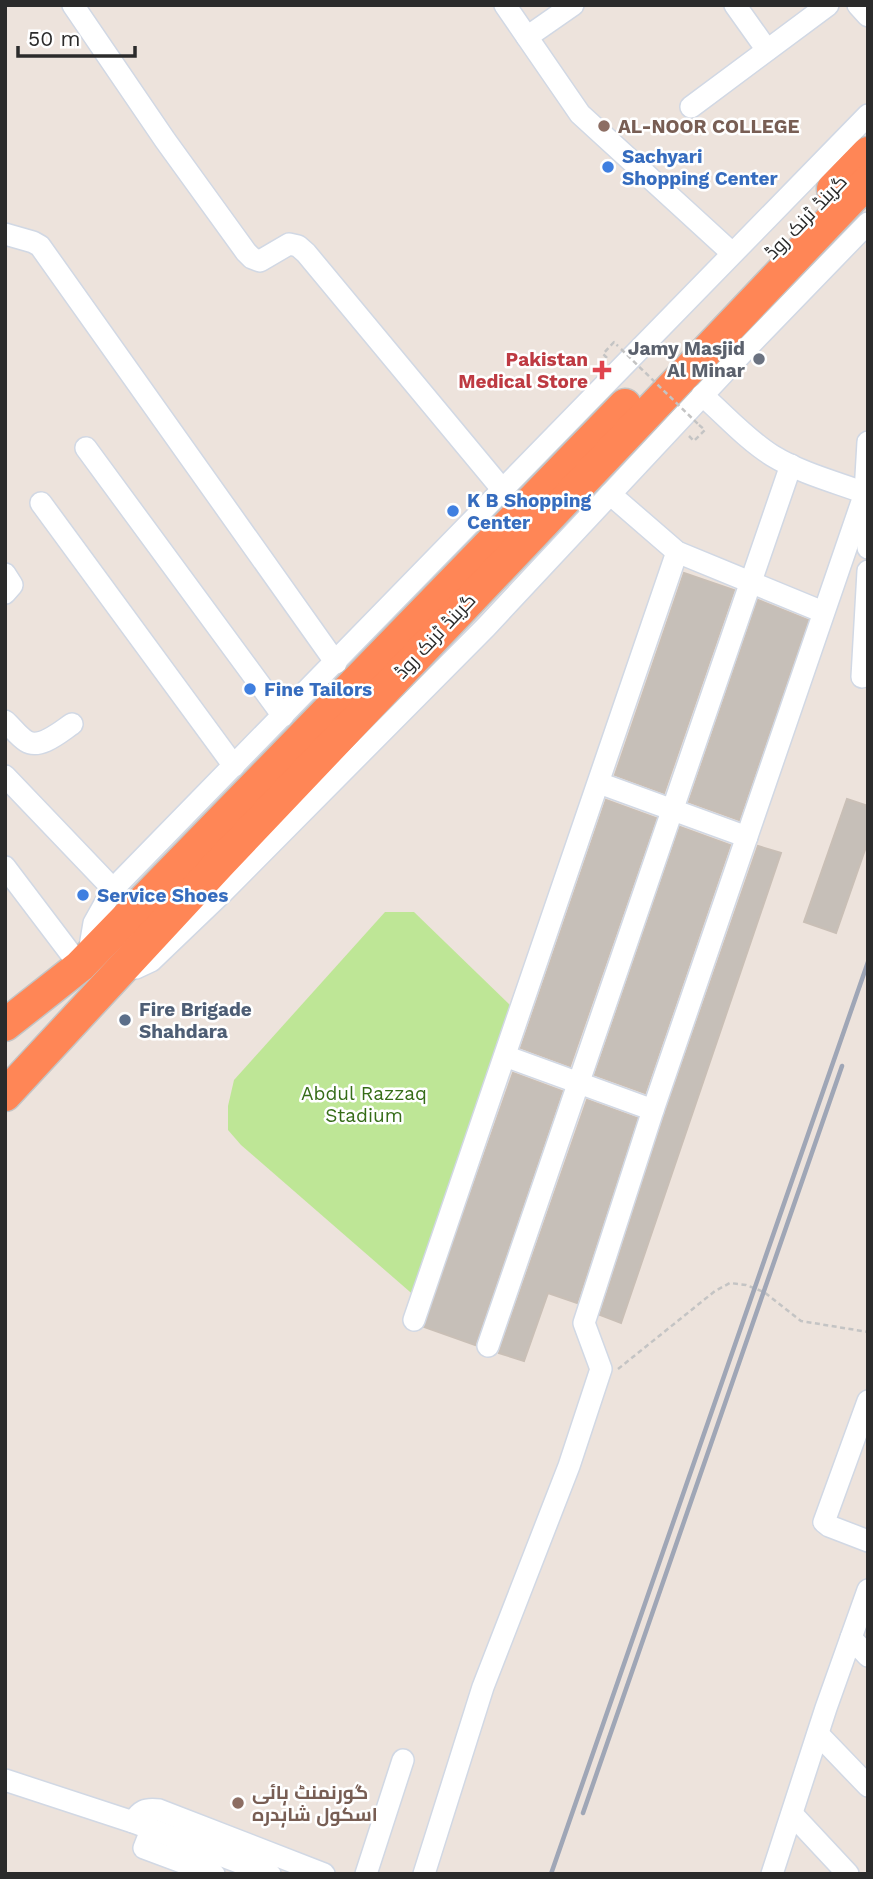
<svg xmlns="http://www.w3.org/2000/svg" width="873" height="1879" font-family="'Work Sans',Cairo,sans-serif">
  <rect width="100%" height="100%" fill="#ede3dc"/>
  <path fill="#bee696" d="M385,912H414L514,1009L417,1298L241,1145L228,1130V1106L234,1080Z"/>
  <g fill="#c6bfb8" stroke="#c9bfb6" stroke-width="2">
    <path d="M684,573L734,590L664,793L615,775Z"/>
    <path d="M758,600L808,620L739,820L689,802Z"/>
    <path d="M847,799L868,806V841L836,933L804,922Z"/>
    <path d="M606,800L656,818L570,1066L521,1048Z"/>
    <path d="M680,827L730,845L645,1093L595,1075Z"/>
    <path d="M758,846L781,853L621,1323L600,1315L665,1114Z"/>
    <path d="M513,1073L562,1091L475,1345L424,1327Z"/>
    <path d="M587,1100L637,1118L577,1303L548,1293L524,1361L499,1353Z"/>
  </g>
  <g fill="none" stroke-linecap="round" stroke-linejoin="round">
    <g stroke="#d1d8e4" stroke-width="24">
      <g id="minor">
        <path d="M73,5L165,140L246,252L252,258L260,261L289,244L298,246L306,253L502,489"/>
        <path d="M505,5L580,114L732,253"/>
        <path d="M735,5L767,50"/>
        <path d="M858,5L868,16"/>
        <path d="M527,37L573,5"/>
        <path d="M691,107L828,5"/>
        <path d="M5,234L33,242L40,246L336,663"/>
        <path d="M702,395C725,415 747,440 773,456C801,473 835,482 865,493L868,548"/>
        <path d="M86,448L283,716"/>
        <path d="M610,494L677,552L823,612"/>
        <path d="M41,503L234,766"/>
        <path d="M5,574L12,585L5,593"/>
        <path d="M862,677L868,571"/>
        <path d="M5,721C12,727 18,736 26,741C40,750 60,732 72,724"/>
        <path d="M5,776L113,889"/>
        <path d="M599,783L747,837"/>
        <path d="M5,867L80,966"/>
        <path d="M88,958L94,923L113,889L868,115"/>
        <path d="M123,969L136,968L151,961L222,893L486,627L745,350L868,223"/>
        <path d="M505,1056L653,1110"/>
        <path d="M414,1320L677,552"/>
        <path d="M488,1346L791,465"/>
        <path d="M868,1401L824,1522L829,1526L868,1541"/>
        <path d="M851,1638L868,1656"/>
        <path d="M818,1734L868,1786"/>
        <path d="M5,1780L133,1822L270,1874"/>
        <path d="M792,1814L848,1874"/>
        <path d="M133,1822C140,1811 145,1808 159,1810L324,1874"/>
        <path d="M151,1830L144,1848L214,1874"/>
        <path d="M366,1874L403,1760"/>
        <path d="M424,1874L483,1687L569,1466L601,1369L584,1323L653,1110L865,493L868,442"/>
        <path d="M772,1874L826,1708L868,1590"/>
      </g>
    </g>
    <g stroke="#c4c4c4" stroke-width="35">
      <g id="highway">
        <path d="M833,189L868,153"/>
        <path d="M5,1025L80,966L625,405"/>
        <path d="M5,1095L221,862L868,181"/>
      </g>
    </g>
    <g stroke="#c4c4c4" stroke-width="2.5" stroke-dasharray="5 3.5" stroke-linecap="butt">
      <path d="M607,358L603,354L614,342L618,346"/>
      <path d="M689,436L694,441L705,430L699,425"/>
      <path d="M618,1369L715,1291L730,1283L746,1285L764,1292L801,1321L868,1332"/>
    </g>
    <use href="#minor" stroke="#fff" stroke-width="21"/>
    <use href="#highway" stroke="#ff8656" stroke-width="32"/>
    <g stroke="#9fa6b6" stroke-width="4.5">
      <path d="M583,1813L842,1066"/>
      <path d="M551,1874L868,962"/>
    </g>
    <path stroke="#c4c4c4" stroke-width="2.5" stroke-dasharray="5 3.5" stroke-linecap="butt" d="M621,349L699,425"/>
  </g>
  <g fill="#8d6e63" stroke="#fff" stroke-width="2.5">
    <circle cx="604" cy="126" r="7"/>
    <circle cx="238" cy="1803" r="7"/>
  </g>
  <g fill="#3f7fe0" stroke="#fff" stroke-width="2.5">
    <circle cx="608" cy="167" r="7"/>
    <circle cx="453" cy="511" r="7"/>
    <circle cx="250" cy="689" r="7"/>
    <circle cx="83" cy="895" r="7"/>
  </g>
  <circle fill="#6b7280" stroke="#fff" stroke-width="2.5" cx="759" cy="359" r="7"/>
  <path fill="#e0444e" stroke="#fff" stroke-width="2.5" d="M598.5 359.5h7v7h7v7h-7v7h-7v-7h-7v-7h7z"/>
  <circle fill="#5c6f8a" stroke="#fff" stroke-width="2.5" cx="125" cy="1020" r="7"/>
  <g text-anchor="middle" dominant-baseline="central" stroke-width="5" stroke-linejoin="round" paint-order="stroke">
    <g font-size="19" font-weight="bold" fill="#785e54" stroke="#fff" text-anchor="start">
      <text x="618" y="126">AL-NOOR COLLEGE</text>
      <text x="252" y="1792">گورنمنٹ ہائی<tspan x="252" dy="22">اسکول شاہدرہ</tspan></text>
    </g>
    <g font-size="19" font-weight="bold" fill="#366cbe" stroke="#fff" text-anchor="start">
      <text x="622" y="156">Sachyari<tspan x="622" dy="22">Shopping Center</tspan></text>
      <text x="467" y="500">K B Shopping<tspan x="467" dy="22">Center</tspan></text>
      <text x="264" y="689">Fine Tailors</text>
      <text x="97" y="895">Service Shoes</text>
    </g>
    <g font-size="19" fill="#2b2b2b" stroke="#fff">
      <text transform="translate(806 217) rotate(-46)">گرینڈ ٹرنک روڈ</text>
      <text transform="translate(435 636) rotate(-47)">گرینڈ ٹرنک روڈ</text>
    </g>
    <g font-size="19" font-weight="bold" fill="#5b616d" stroke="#fff" text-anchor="end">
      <text x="745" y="348">Jamy Masjid<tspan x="745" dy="22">Al Minar</tspan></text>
    </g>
    <g font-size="19" font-weight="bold" fill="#be3a42" stroke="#fff" text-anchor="end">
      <text x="588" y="359">Pakistan<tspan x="588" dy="22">Medical Store</tspan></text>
    </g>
    <g font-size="19" font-weight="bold" fill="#4e5e75" stroke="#fff" text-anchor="start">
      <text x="139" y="1009">Fire Brigade<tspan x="139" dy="22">Shahdara</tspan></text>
    </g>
    <g font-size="19" fill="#356c17" stroke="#fff">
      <text x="364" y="1093">Abdul Razzaq<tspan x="364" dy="22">Stadium</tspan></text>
    </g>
  </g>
  <rect width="873" height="1879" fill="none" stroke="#2b2b2b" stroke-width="14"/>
  <path d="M18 46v10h117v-10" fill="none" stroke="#2b2b2b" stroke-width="3.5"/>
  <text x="28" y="46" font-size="21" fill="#2b2b2b" stroke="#ffffff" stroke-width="5" paint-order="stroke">50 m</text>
</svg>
